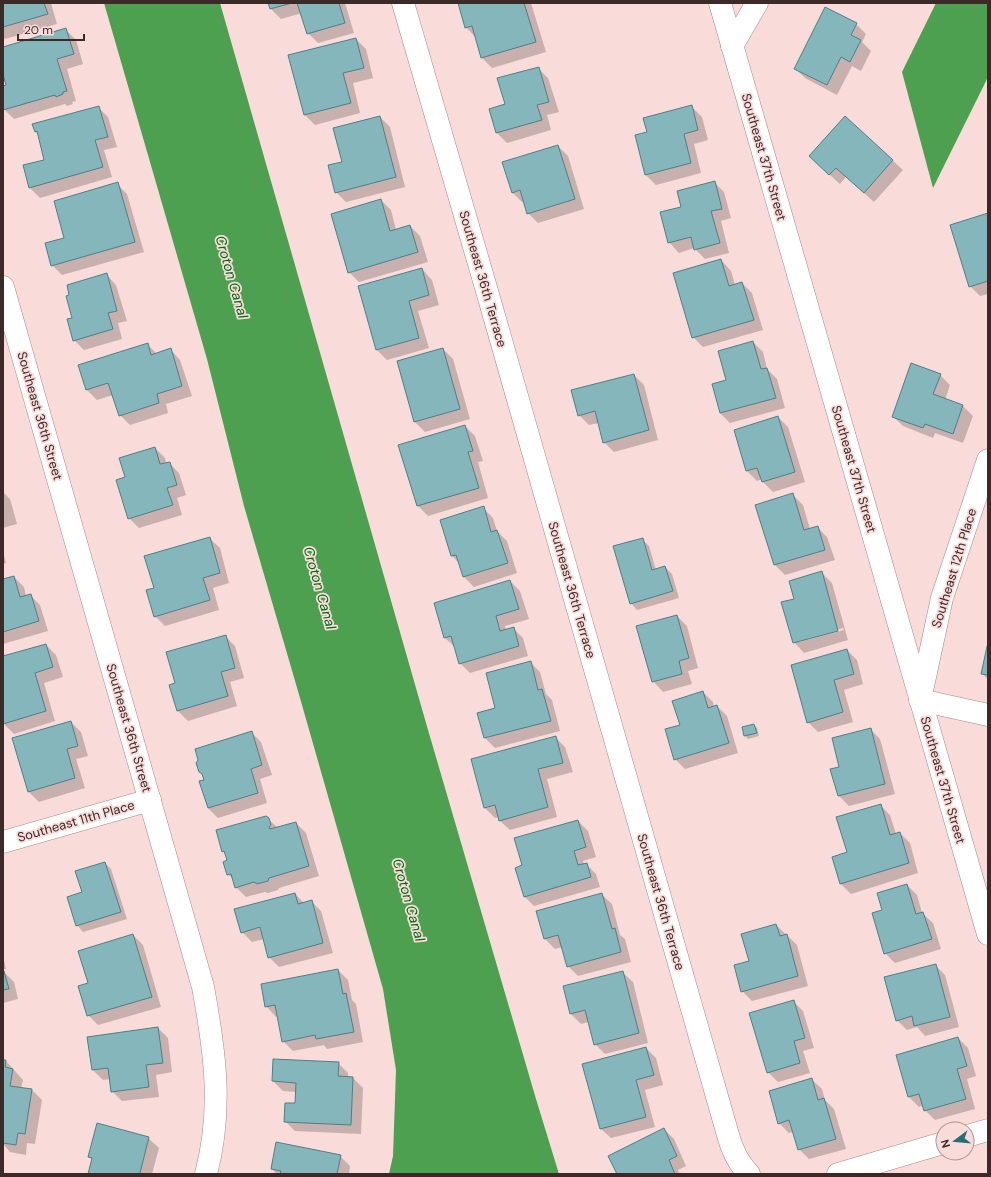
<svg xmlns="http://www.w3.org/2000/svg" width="991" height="1177" font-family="'DM Sans',sans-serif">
  <rect width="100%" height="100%" fill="#f9dcd9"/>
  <g fill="#4ca050">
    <path d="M104,3H220L426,723L536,1099L559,1174H389L393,1156L396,1070L383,989L300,698L244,506L207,359Z"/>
    <path d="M936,3H988V77L933,188L902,72Z"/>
  </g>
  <g fill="#0003" fill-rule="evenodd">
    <path d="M3,3H51L57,24L5,39L3,37Z"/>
    <path d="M269,3H345L354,33L318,43L308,33L302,13L281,19L271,9Z"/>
    <path d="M459,3H531L546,52L492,68L482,58L476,38L466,27Z"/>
    <path d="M856,24L866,34L862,42L871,51L861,71L852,66L837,95L805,78L795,68Z"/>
    <path d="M66,30L76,40L83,64L67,69L76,101L72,102L73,104L67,106L65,104L14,119L4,109L3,105V87L7,86L3,72V48Z"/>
    <path d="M356,39L366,49L373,78L353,83L360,113L315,125L305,115Z"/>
    <path d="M538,68L548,78L559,112L547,115L551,130L507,143L497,133L491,109L506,105Z"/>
    <path d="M98,107L108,117L117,147L104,150L112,177L40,198L30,188L46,160L39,135L35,131Z"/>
    <path d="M692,107L702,117L708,140L694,144L701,173L656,185L646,175L648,132Z"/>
    <path d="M380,117L390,127L405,187L346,202L336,192L343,163Z"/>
    <path d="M845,117L903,170L874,202L846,177L840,184L820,166Z"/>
    <path d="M558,146L568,156L584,209L538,223L528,213L525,201L522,202L512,192Z"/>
    <path d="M714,182L724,192L731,218L721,221L729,253L705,259L694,248L679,253L669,242L683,207Z"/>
    <path d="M117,184L127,194L144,252L62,275L52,265L65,238Z"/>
    <path d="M381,200L391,210L396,230L410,226L420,236L428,262L359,282L349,272Z"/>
    <path d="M988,214V294L980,296L970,286Z"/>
    <path d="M721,260L731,271L735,285L742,283L752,293L763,330L703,347L693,337Z"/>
    <path d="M422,269L432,280L439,305L418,311L429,348L387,360L377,350Z"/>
    <path d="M106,274L116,285L127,321L118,323L122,339L84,350L74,340L73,319Z"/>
    <path d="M753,342L763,352L767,369L777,379L785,408L730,423L720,413L728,381Z"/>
    <path d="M147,344L157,354L170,349L180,360L192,396L166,404L168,413L130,425L120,415L113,395L97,400L87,390Z"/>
    <path d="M443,349L453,359L470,419L425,432L415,422Z"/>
    <path d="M634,375L644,385L658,440L614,452L604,442L599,423L589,425L579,415Z"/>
    <path d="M940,375L950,385L945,400L963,406L973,416L963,443L935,433L933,438L903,426L893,416Z"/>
    <path d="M778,417L788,427L805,482L773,492L763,482L762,479L757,481L747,471Z"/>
    <path d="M465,426L475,436L483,461L478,462L488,498L428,516L418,506Z"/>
    <path d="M155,448L165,458L166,464L169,463L179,473L186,495L177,498L182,515L139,528L129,518L126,478Z"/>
    <path d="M3,492L10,499L17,524L3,528Z"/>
    <path d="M793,495L803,505L810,529L817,527L827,537L835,560L785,575L775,565L756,506Z"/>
    <path d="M483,508L493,518L497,531L507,541L517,573L474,587L464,577L460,564L452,556L441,521Z"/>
    <path d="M209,538L220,548L229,583L213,588L219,610L165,626L155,616V589Z"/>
    <path d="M642,539L649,546L656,570L665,567L672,574L679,598L637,610L631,603Z"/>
    <path d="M3,551L6,563L3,564Z"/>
    <path d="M822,573L832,583L848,640L804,653L794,642L795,599ZM843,628L844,630L799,642V640Z"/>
    <path d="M14,577L24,587L26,596L30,595L40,605L48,631L3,644V580Z"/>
    <path d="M510,581L520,591L529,619L505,626L506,630L513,628L523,638L528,656L470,673L460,663L456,648L445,638L435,603Z"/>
    <path d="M677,616L687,626L698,668L688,671L692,684L663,692L653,681Z"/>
    <path d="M225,636L235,646L244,678L230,682L237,706L188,721L178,711L171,686L176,684Z"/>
    <path d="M46,645L56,655L63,677L44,683L55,721L14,734L4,724L3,721V657Z"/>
    <path d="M988,646V680L982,673Z"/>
    <path d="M847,650L857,660L863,684L844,690L853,722L818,732L808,722Z"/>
    <path d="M530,662L540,672L546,694L552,700L560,731L495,748L485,738L478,713L496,709Z"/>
    <path d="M703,692L713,702L714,707L717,706L727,716L738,753L685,769L675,759L681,725Z"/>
    <path d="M71,722L81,732L88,756L76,759L85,788L39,802L29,792L13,739Z"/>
    <path d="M754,725L757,728L759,736L748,739L745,736Z"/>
    <path d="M870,729L880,739L895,794L849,806L839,796L841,768Z"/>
    <path d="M251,732L261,742L272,775L260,779L267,803L218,818L208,808L205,780Z"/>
    <path d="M555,737L565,747L573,772L547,779L557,817L510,830L499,820V817L495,818L485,808Z"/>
    <path d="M880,805L890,815L896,834L900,833L910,843L918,873L851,894L841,884L833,857L848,853Z"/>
    <path d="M268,819L278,828L296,823L306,833L319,876L279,888L278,890L268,893L265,892L246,897L236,887L234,880L228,874V861L226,855L223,851L217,831Z"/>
    <path d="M578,821L588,831L596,857L583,861L584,865L586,864L596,874L600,887L534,906L524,896L523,866Z"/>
    <path d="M105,863L111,869L127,919L83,932L77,925L83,893Z"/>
    <path d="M907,885L917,895L922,913L933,923L941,949L895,963L885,953L884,911Z"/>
    <path d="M295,894L304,903L311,901L321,911L333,953L279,967L269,957L264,939L252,942L242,932Z"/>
    <path d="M601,894L612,904L620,935L625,939L631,962L578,976L568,966L562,947L555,949L545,939L538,912Z"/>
    <path d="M776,925L797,945L808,986L752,1001L742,991Z"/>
    <path d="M133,935L143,945L161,1007L98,1025L88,1015L89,984Z"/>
    <path d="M3,956L6,969H3Z"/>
    <path d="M935,965L945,975L959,1027L925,1036L917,1027L907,1030L897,1020Z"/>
    <path d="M338,970L348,980L352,1000L356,1004L363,1042L327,1049L324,1045L293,1051L283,1041L279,1016L276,1017L266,1006Z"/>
    <path d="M4,972L14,982L18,999L3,1003V973Z"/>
    <path d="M622,972L633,982L648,1043L605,1054L595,1044L589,1022L581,1024L571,1014Z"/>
    <path d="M793,1001L803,1011L814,1048L803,1051L810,1073L778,1082L768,1072Z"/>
    <path d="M158,1028L168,1038L172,1072L156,1075L159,1097L122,1101L112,1091L110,1079L103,1080L93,1070L88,1038Z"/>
    <path d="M958,1038L968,1048L976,1076L967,1079L975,1109L935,1120L925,1110L923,1105L919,1107L909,1097Z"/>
    <path d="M646,1048L656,1058L663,1085L645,1090L655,1127L611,1138L600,1128Z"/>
    <path d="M3,1061H6L23,1080L21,1088L32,1090L42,1100L35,1144L27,1143L26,1155L10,1152L4,1145L3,1147Z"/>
    <path d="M338,1063L348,1073V1078H353L363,1088L361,1134L295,1131L285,1121L296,1104L297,1092L283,1091L273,1081Z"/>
    <path d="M811,1079L822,1089L825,1100L834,1109L846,1149L809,1159L799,1149L794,1132L789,1133L779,1123Z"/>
    <path d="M664,1129L674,1139L686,1166L678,1170L680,1174H618Z"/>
    <path d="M148,1138L159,1148L152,1174H89L93,1160L90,1157Z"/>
    <path d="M340,1156L350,1166L349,1174H277L272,1169Z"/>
  </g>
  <g fill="#84b6bb" stroke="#4e7f84">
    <path d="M3,3H44L48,14L3,27Z"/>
    <path d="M268,3H292L270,9Z"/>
    <path d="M297,3H339L345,23L307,34Z"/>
    <path d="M458,3H524L536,42L481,58L472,26L465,28Z"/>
    <path d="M825,7L857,23L851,35L861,40L850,62L841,57L827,85L794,69Z"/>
    <path d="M66,28L74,54L57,59L67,91L63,92V94L56,97L55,95L3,110V86L6,85L3,75V47Z"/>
    <path d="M356,38L364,68L343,73L351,103L304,115L288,55Z"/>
    <path d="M539,67L549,102L537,105L542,120L496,133L489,109L505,104L497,78Z"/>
    <path d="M692,105L698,130L684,134L691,163L645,175L635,135L647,132L643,118Z"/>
    <path d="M99,106L108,137L95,140L103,167L29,188L23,165L44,160L37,131L35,132L32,124Z"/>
    <path d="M380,116L396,177L335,193L328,165L342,162L333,128Z"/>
    <path d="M845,116L893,160L864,193L836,168L829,175L809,156Z"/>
    <path d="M558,145L575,199L527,214L520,190L512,193L502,162Z"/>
    <path d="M715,181L722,209L711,211L720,243L694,250L691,237L668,243L660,212L681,207L677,191Z"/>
    <path d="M118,182L135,242L51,266L45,243L64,238L54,201Z"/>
    <path d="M381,199L390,231L410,225L418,252L348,273L331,214Z"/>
    <path d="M988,213V281L969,287L950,225Z"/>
    <path d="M721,259L729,286L742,282L754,320L692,338L673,273Z"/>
    <path d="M422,268L429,295L409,301L419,338L376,350L358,286Z"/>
    <path d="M107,273L117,311L108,313L113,329L73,341L67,319L72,318L66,296L69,295L67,285Z"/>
    <path d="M753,341L761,369L767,368L776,398L720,413L712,384L726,380L718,351Z"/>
    <path d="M148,343L151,355L171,348L182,386L157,394L159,403L119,416L108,383L86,390L78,365Z"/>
    <path d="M443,348L460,409L414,422L397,361Z"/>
    <path d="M911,363L941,374L933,394L963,405L953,434L925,424L923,428L892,417Z"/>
    <path d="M634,374L649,430L603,443L595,411L578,416L571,390Z"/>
    <path d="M778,416L795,472L762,482L757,468L746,471L734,430Z"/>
    <path d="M465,425L473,451L468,452L479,488L417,506L398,445Z"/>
    <path d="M155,447L160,464L170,462L177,485L167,488L173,505L128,519L116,480L125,477L119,458Z"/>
    <path d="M793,493L804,530L818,526L825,550L774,565L755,505Z"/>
    <path d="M484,506L491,532L497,530L508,563L463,577L456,555L451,556L440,520Z"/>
    <path d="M210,537L220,573L203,578L210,600L154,617L146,590L154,588L144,556Z"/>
    <path d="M643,538L652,570L665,566L673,591L630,604L613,546Z"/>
    <path d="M822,571L838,631L793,643L781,602L794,599L789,581Z"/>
    <path d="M14,576L20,597L31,594L39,621L3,632V579Z"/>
    <path d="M510,580L519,609L496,616L500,631L514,627L519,646L459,664L451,636L444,638L434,603Z"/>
    <path d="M677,615L689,658L679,661L682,674L652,682L636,626Z"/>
    <path d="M226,635L235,668L221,672L228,696L177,711L169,685L175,683L166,652Z"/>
    <path d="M988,642V675L981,674Z"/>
    <path d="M46,644L53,667L35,673L46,711L3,724V656Z"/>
    <path d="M847,649L854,674L834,680L843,712L807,723L791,665Z"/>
    <path d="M531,661L538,690L542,689L551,721L484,738L477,713L495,708L486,673Z"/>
    <path d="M703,691L708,708L717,705L729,743L674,760L665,729L680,725L672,701Z"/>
    <path d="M71,721L78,746L67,749L75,778L28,792L12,738Z"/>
    <path d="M754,724L757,733L744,736L742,727Z"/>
    <path d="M871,728L885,784L838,796L830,769L839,767L832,738Z"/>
    <path d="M252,731L262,765L251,769L258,793L208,808L199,781L204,780L202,774L199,772L196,763L198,760L195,749Z"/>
    <path d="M556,736L563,763L538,769L548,807L499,821L495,805L484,808L471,759Z"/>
    <path d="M881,804L890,835L900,832L909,863L840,884L832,857L847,852L836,817Z"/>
    <path d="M266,816L269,818L271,825L269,827L270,829L296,822L309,866L269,878L268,881L257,884L254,882L235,888L231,874L227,875L223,862L227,860L224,851L222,852L216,830Z"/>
    <path d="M578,820L586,847L574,851L578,865L587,863L591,877L524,897L515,868L522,865L514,838Z"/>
    <path d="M105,862L121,912L76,926L67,897L82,892L75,871Z"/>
    <path d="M907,884L916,914L923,912L932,939L884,954L872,913L882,910L877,893Z"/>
    <path d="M295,893L298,904L312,900L323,943L268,958L260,927L241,933L234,909Z"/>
    <path d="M602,893L612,929L615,928L621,952L567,967L558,935L544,939L536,911Z"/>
    <path d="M776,924L780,936L787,934L798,976L741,992L734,965L749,961L741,934Z"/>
    <path d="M133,934L152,997L87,1016L78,986L88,983L78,951Z"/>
    <path d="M936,964L950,1017L914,1026L912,1016L896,1021L884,977Z"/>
    <path d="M338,969L343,994L346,993L354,1032L316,1039L315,1035L282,1042L275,1005L265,1007L261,984Z"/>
    <path d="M4,971L9,989L3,990V972Z"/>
    <path d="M623,971L639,1033L594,1045L585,1010L570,1014L563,986Z"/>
    <path d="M794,1000L805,1038L794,1041L800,1063L767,1073L749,1013Z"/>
    <path d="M158,1027L163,1063L146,1065L149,1087L111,1092L108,1068L92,1070L87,1037Z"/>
    <path d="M958,1037L967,1066L957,1069L966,1099L924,1111L919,1094L908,1097L896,1055Z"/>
    <path d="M646,1047L654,1075L636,1080L646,1117L600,1129L582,1064Z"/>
    <path d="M273,1059L339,1062L338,1076L353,1077L351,1125L284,1122L285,1103H295L296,1083L272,1081Z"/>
    <path d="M3,1060H6L5,1067L13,1069L10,1086L32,1089L25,1134L18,1133L16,1145L3,1143Z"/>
    <path d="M812,1078L818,1100L824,1098L836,1139L798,1150L789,1120L778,1124L769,1091Z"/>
    <path d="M97,1123L149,1137L140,1173L141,1174H88L92,1158L88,1157Z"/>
    <path d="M664,1128L677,1156L669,1160L675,1174H617L608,1156Z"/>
    <path d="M276,1142L341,1155L337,1174H280L281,1171L271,1169Z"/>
  </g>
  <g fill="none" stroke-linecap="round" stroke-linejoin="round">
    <g stroke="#b18682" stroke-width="23">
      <g id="minor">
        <path d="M403,3L489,298L728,1135C732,1150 738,1163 749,1174"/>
        <path d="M720,3L988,934"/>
        <path d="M732,46L757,3"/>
        <path d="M3,287L203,987C215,1052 223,1109 206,1174"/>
        <path d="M988,460L942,598L920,700L988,715"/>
        <path d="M3,842L150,800"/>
        <path d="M967,1136L988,1130"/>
        <path d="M838,1174L943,1143"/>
      </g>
    </g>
    <use href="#minor" stroke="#fff" stroke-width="22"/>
  </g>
  <g text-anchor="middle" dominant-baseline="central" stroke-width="3.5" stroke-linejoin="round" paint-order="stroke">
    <g font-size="13" fill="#3b2a28" stroke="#f9dcd9">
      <text transform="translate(764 157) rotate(74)">Southeast 37th Street</text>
      <text transform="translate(483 279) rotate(74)">Southeast 36th Terrace</text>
      <text transform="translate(40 416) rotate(74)">Southeast 36th Street</text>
      <text transform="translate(854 469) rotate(74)">Southeast 37th Street</text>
      <text transform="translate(954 568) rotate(-73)">Southeast 12th Place</text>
      <text transform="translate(572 590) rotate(74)">Southeast 36th Terrace</text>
      <text transform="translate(129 728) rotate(74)">Southeast 36th Street</text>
      <text transform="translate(943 780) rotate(74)">Southeast 37th Street</text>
      <text transform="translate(76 821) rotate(-16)">Southeast 11th Place</text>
      <text transform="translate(661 902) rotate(74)">Southeast 36th Terrace</text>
    </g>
    <g font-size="14" font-style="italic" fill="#076518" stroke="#f9dcd9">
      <text transform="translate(232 277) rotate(74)">Croton Canal</text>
      <text transform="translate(320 588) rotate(74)">Croton Canal</text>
      <text transform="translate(409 900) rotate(74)">Croton Canal</text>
    </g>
  </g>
  <rect width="991" height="1177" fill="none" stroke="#3b2a28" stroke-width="8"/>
  <g transform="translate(955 1141) rotate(254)"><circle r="19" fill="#f9dcd9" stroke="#ad9592"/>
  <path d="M0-3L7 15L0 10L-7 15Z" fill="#256f77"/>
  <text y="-6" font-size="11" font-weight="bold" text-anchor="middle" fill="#3b2a28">N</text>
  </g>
  <path d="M18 34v6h66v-6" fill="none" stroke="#3b2a28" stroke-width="2"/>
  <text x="24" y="34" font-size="12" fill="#3b2a28" stroke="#f9dcd9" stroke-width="3" paint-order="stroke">20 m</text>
</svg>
